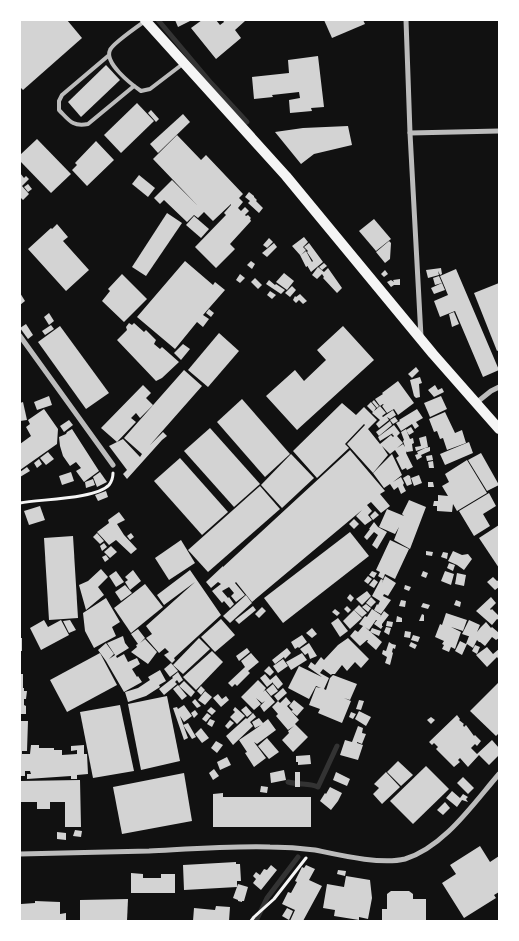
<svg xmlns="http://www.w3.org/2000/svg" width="519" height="941" font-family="Signika,sans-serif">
  <rect width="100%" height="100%" fill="#111"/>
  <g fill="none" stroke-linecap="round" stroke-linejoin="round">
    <g stroke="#333" stroke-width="5">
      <path d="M158,20L211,83L247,122"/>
      <path d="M288,782C298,785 311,783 318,787L337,746"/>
      <path d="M256,921L267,898L298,857"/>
    </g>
  </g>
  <g fill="#d3d3d3">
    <path d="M20,20H67L82,38L23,90L20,87Z"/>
    <path d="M175,20H192L178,27Z"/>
    <path d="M202,20H216L220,25L224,22L223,20H244L245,21L235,30L241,38L216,59L191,28Z"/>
    <path d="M324,20H363L365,24L332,38Z"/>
    <path d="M318,56L324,107L311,108L312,111L290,113L289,100L300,98L299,92L272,95L273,97L254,99L252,77L289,73L288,60Z"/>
    <path d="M106,65L120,80L81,117L68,102Z"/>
    <path d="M137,103L154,121L121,153L104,135Z"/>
    <path d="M151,110L159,119L156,122L148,113Z"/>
    <path d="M183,114L190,122L158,153L150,144Z"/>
    <path d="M348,126L352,145L314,154L301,164L275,132L303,128Z"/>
    <path d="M177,135L201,160L206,155L243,194L239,198L243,202L238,208L241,211L245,207L249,211L245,215L246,216L248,215L251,218L250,219L251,221L230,244L235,249L216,268L195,247L226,215L224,213L231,205V204L213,221L204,212L198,218L194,215L187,222L164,200L160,204L154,198L172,180L198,206L153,159Z"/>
    <path d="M37,139L71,174L51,193L20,161V155Z"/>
    <path d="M96,141L114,160L87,186L72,170L77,165L75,163Z"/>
    <path d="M20,173L24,178L26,176L29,179L22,186L29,194L23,200L20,197Z"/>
    <path d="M139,175L155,188L148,197L132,184Z"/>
    <path d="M28,184L32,189L28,192L24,187Z"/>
    <path d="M249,192L254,196V197L257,200L256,201L263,208L259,213L248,203L250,201L245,197Z"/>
    <path d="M167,213L182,223L146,276L132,267Z"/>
    <path d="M194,216L209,229L201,238L186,225Z"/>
    <path d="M374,219L391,239L376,251L359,231Z"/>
    <path d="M57,224L68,237L63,241L89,270L66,291L28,249L51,228L52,229Z"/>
    <path d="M304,237L308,242L303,247L306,250L301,255L306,251L312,262L313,261L307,252L308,251L304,247L309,243L323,262L311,272L308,267V266L306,267L300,255L292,246Z"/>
    <path d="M269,238L273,242L267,248L263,245Z"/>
    <path d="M389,241L391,243L390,259L385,263L376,252Z"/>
    <path d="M274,243L277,247L267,257L262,253Z"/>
    <path d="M185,261L213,285L215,282L225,290L203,315L209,319L203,327L197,322L175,349L137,317Z"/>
    <path d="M251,261L255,264L252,269L247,265Z"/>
    <path d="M324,263L327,266L322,270L319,267Z"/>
    <path d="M318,267L324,272L328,268L342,288L337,293L323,278L324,277L322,274L317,279L312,275Z"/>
    <path d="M441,268L442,274L440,275L438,271L439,275L428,278L426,270Z"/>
    <path d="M456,269L499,370L483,377L455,311L440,317L434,301L448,295L443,283L445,282L443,283L440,276Z"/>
    <path d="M385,270L388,274L384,277L381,274Z"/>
    <path d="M284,273L294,281L287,290L276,282Z"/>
    <path d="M122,274L147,299L124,322L102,301L110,291L108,289Z"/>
    <path d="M240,274L245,278L240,283L236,280Z"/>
    <path d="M439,276L442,283L435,285L433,278Z"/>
    <path d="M255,278L262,285L258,289L251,282Z"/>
    <path d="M400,279V285H394L391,287L387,282L391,280L394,282L393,280Z"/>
    <path d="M269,280L275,285L276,284L285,290L281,294L266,284Z"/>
    <path d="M442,283L445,290L434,294L431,288Z"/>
    <path d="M499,283V350L497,351L474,293Z"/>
    <path d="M292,286L296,290L290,297L285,293Z"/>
    <path d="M270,291L276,295L272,299L267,295Z"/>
    <path d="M20,293L25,301L20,305Z"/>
    <path d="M300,294L307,301L303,304L299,300L296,303L293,300L295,296L296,297Z"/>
    <path d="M209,309L214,313L211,317L206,313Z"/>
    <path d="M454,312L459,324L452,327L449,314Z"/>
    <path d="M49,313L54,321L49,325L44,317Z"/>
    <path d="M129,323L132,325L134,323L144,332L146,330L156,340L154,344L160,349L162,347L179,362L162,378L156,381L117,340L127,330L126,327Z"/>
    <path d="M26,324L33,335L28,339L20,328Z"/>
    <path d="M51,325L54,329L45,335L42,331Z"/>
    <path d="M60,326L109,393L86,409L38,342Z"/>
    <path d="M343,326L374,360L297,430L266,396L295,370L304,381L326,360L317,350Z"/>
    <path d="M219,333L239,351L208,387L188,370Z"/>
    <path d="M183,344L190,349L181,360L174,353Z"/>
    <path d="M416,367L419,371L412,378L408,374Z"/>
    <path d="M184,370L202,386L150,445L163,432L167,436L162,440L127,479L123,474L127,470L109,446L117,442L101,428L143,385L151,393L146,398L153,405L140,418L136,413L131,418L136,422L117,442L123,439L140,457L142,454L124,438Z"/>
    <path d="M420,377L422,383L419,384L420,397L416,398L414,396L410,380Z"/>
    <path d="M398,381L414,403L398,415L394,409L387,413L382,406L388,401L384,405L383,404L380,406L375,399L383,394L382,393Z"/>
    <path d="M435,385L438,390L442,388L444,392L434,397L428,390Z"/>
    <path d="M49,396L52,405L37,410L34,402Z"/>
    <path d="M441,396L447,409L430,417L424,403Z"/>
    <path d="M242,399L290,454L265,477L217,422Z"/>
    <path d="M374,400L379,406L377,408L372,402Z"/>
    <path d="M23,402L27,420L20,421V403Z"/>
    <path d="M371,402L376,408L374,411L380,406L386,413L382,416L383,417L393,410L396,415L390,419L387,417L389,420L379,428L376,424L380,420L372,413L373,412L367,406Z"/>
    <path d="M342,403L356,415L364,407L377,420L368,429L380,444L391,435L393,437L394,436L392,434L393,433L380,441L378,437L394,425L400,433L397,436L403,443L397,448L403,444L405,447L403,441L404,440L401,432L406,429L410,439L413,438L414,443L412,444L413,451L407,452V451L406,453L413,467L407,470L406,468L402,470L396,458L399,456L395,450L390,454L382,446L388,455L373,473L347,444L365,425L364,424L345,444L349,448L317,478L293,451Z"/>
    <path d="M44,409L58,429L57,444L20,470V444L31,436L26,427L30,424L28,420Z"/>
    <path d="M417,409L423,418L416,422L419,426L415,429L412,424L401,431L396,423L400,421L399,420Z"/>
    <path d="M445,412L455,433L462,430L466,443L447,450L443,438L440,439L437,431L434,432L429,419Z"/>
    <path d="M395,417L398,421L393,424L390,420Z"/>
    <path d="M69,420L73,425L64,432L60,426Z"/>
    <path d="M390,421L392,425L379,436L376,432Z"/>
    <path d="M411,427L414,432L409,435L406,430Z"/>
    <path d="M210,428L260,484L234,507L184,451Z"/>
    <path d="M72,429L99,471L84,482L76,471L81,468L76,462L70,466L63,456L60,446L59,437L66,434L67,432Z"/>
    <path d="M426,436L428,447L416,451L415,447L421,446L419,438Z"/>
    <path d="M469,442L473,453L445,465L440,454Z"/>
    <path d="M430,447V451L421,455L422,457L417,460L415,455L418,454L417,452L425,448Z"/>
    <path d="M350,450L385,491L380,494L390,506L381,513L371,502L367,505L372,511L368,515L372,520L365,525L356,516L362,510L252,602L236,582L235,583L245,595L236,602L231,596L234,593L229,587L222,591L228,598L229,597L234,604L230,608L224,601L222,603L212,591L221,584L218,582L211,588L206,582L223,566V567Z"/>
    <path d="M48,452L54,459L46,465L40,458Z"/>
    <path d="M481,453L499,485L487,491L468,460Z"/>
    <path d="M291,454L314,478L282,508L261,485Z"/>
    <path d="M392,454L402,475L393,482L401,477L404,483L403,485L406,491L401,494L398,487L394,490L390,484L384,488L373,473Z"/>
    <path d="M432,455L433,460L427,461L426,456Z"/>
    <path d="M180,458L228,512L202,535L154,481Z"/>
    <path d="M39,459L42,464L37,468L34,463Z"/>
    <path d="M467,460L487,493L457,511L453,504L452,512L437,511V506H433L434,501H438V495L448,496L442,486L449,482L445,474Z"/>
    <path d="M433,461L434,468H429L428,462Z"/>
    <path d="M27,467L30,471L20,477V472Z"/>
    <path d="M71,472L74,481L62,485L59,476Z"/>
    <path d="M100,472L107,482L97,487L93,477Z"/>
    <path d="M408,475L410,476L412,484L407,486L403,478Z"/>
    <path d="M419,475L422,483L414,486L411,478Z"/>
    <path d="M93,479L95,485L86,488L85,482Z"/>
    <path d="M428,482H433L434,487H428Z"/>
    <path d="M260,486L280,509L208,572L188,550Z"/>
    <path d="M106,491L108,497L98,501L95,495Z"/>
    <path d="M489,493L496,506L483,514L490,526L474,536L459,511Z"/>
    <path d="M409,500L426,507L410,549L394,540L399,527L395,534L379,527L387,509L404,516L402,514Z"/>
    <path d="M40,506L45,520L29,525L24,511Z"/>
    <path d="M375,511L379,515L373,520L370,516Z"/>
    <path d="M119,512L125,520L117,524L124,535L137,549L131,554L116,540L109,545L97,532L109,523L108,520Z"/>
    <path d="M354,519L359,524L354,529L349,524Z"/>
    <path d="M374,522L378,527L387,532L377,549L372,545L378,535L374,532L367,540L364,537L370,529H369Z"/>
    <path d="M499,525V568L479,538Z"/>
    <path d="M350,532L369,556L283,623L264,598Z"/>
    <path d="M97,533L104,541L100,544L93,537Z"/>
    <path d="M131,533L134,537L130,540L127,536Z"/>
    <path d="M73,536L78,618L49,620L44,538Z"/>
    <path d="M181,540L195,563L169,580L155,558Z"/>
    <path d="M390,540L409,549L395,579L385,574L383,579L378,576L380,572L376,570Z"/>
    <path d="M104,543L107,547L102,551L100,546Z"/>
    <path d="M111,546L117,552L110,558L104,552Z"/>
    <path d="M426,551L433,552L432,556L426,555Z"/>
    <path d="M453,551L462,555L468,554L472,559L464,570L457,565L448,561Z"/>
    <path d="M443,552L448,553L447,559L441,557Z"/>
    <path d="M106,555L109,559L105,562L102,557Z"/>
    <path d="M449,563L455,565L453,571L447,568Z"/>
    <path d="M101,569L108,577L98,587L104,595L86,610L79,585L88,581Z"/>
    <path d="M133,570L141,581L130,590L125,582L128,580L125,577Z"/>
    <path d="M190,570L221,615L174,658L175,660L172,663L164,655L169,652L165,648L159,653L146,638L152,634L146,626L195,582L164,605L157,595Z"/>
    <path d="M116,571L124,582L116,587L109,576Z"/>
    <path d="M372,571L377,573L374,578L369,575Z"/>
    <path d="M423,571L428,573L426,578L421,576Z"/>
    <path d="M445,571L454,574L451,585L441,581Z"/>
    <path d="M457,573L466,575L464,586L455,584Z"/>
    <path d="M368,576L372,579L368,584L364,581Z"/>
    <path d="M385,576L396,583L388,596L384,594L383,596L391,600L381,614L374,610L377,604L378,605L380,601L372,596L381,579L383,580L382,583Z"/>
    <path d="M493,577L497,581L499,580V587L495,590L487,582Z"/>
    <path d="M374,579L378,582L374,588L369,585Z"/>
    <path d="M145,584L163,607L131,633L114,608Z"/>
    <path d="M125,585L132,593L121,601L115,592Z"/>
    <path d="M405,585L411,587L409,591L404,589Z"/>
    <path d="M367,591L371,596L362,605L356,599Z"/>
    <path d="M350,594L354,598L351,602L347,598Z"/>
    <path d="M246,595L252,603L230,623L223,616Z"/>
    <path d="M371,597L376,602L371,607L366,603Z"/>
    <path d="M491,597L496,603L490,609L491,610L492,609L499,616V620L497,619L492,625L476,611Z"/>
    <path d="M106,598L120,622L112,627L116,636L94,648L85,631L83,613Z"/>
    <path d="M401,600L406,601L405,607L399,606Z"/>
    <path d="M456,600L461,602L460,607L454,605Z"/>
    <path d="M423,603L430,605L428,609L421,607Z"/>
    <path d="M366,604L371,608L368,612L362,607Z"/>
    <path d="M359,605L367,613L362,617L354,610Z"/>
    <path d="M253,606L256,610L239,624L235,620Z"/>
    <path d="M347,606L351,610L348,613L344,609Z"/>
    <path d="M262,607L266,611L259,618L255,614Z"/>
    <path d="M335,609L340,613L337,616L332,612Z"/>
    <path d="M372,609L381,615L380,617L384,611L389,615L382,624V626H383L381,629L374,624L377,620H376L369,630L365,627L382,642L376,650L367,642L368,640H367L360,646L350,636L355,630L358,632L363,626L359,624L365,616L367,617Z"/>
    <path d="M354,610L362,618L350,629L343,621Z"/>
    <path d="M446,613L467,620L463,631L451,627L461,632L455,649L451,647L449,652L442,649L444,645L442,644L444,641L435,637L440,624L442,625Z"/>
    <path d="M422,614L424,615V621H419Z"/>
    <path d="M397,616L402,618V622H396Z"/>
    <path d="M338,618L348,631L340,637L331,623Z"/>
    <path d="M221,619L235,635L215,652L201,637Z"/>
    <path d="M44,620L48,627L61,620L69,635L41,650L30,628Z"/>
    <path d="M70,620L76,630L69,633L63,621Z"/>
    <path d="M469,620L480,625L477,632L481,627L486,622L491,628L492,627L499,633V638L496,640L492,637L485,646L480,642H479L477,640L473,648L467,644L462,655L455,651L460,641L466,644L469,636H468L462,634Z"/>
    <path d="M387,621L393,622L392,627L386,626Z"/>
    <path d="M386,627L391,628L389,635L384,632Z"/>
    <path d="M312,628L317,634L312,638L306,633Z"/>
    <path d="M372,628L381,631L379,636L370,632Z"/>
    <path d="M138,629L145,638L140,643L145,639L157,652L148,664L131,652L137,647L136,645L138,644L131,634Z"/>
    <path d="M405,631L411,632L410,638L404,637Z"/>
    <path d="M302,635L307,642L299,648L298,647L295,649L291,642Z"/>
    <path d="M413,635L420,637L418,642L411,640Z"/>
    <path d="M123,636L125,643L129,648L116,656L117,658L124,654L128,662L137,658L140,664L132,669L137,677L138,676L142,682L124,692L106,661L98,650L106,643L114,654L109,659L115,655L107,643Z"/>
    <rect x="20" y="638" width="2" height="13"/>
    <path d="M199,638L210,649L183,674L173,665Z"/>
    <path d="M348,638L369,659L361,668L355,662L347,671L342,665L335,674H332L331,675L323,669L320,673L329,678L324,689L326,690L330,678L333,675L357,684L350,700L344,698L351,701L342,723L318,713L320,709L309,705L316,687L321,688L316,686L309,699L288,688L299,666L322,677L308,667L311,662L315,665L321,657L324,660L338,645Z"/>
    <path d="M389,642L392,644L396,645L395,649L393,648L392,652L393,653L390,665L385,663L387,657L382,654L383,650L386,651Z"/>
    <path d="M411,642L417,645L415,649L409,646Z"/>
    <path d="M309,643L317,656L310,659L308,653L305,655L300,649Z"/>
    <path d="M475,645L480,647L477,654L472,651Z"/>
    <path d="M487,647L493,654L499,649V660L497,657L487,667L476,655Z"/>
    <path d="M247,648L250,652L239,661L236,656Z"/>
    <path d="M287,648L291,653L285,659L284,657L275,664L272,660Z"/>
    <path d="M212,651L223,662L196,690L183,677Z"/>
    <path d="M100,653L117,685L67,712L50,680Z"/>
    <path d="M251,653L259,662L248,671L250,673L237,686L235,684L232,687L228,683L245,667L241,661Z"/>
    <path d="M302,653L307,660L291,670L286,662Z"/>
    <path d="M283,659L288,666L278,673L273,666Z"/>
    <path d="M171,663L178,671L170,677L164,669Z"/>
    <path d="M269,666L274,672L270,676L264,671Z"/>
    <path d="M160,670L166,681L159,685L160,687L146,696L128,702L125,692L138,688L150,680L148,677Z"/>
    <path d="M178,672L183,680L179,683L177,680L175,682L177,684L164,695L159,689L173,678L172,677Z"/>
    <path d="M20,674H23V688H24V691H27L26,699H24V705L26,706V714H20Z"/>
    <path d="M265,674L270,680L276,675L283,684L278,689L272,682V683L267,687L260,678Z"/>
    <path d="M258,680L266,688L263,692L265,690L275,702L264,712L260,706L265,701L262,703L256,698L261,704L254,710L241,697Z"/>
    <path d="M184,681L195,692L191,697L179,686Z"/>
    <path d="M499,682V733L496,736L470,711Z"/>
    <path d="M273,684L278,691L271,696L266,690Z"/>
    <path d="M178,685L187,696L182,700L173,689Z"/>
    <path d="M201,686L205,690L201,695L197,691Z"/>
    <path d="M283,688L287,693L278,701L274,696Z"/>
    <path d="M205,691L212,697L205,705L198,700Z"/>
    <path d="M218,694L222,699L226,696L229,700L221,707L213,698Z"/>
    <path d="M167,696L180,761L141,770L128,704Z"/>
    <path d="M286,697L291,703L287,706L299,720L295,724L308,737L293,752L282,740L289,733L288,731L294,726L288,730L276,716L278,714L272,707L278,701L280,703Z"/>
    <path d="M195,699L201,706L197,708L192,702Z"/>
    <path d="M294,700L304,708L297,716L291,711L293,710L289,706Z"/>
    <path d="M359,700L364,701L361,710L356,709Z"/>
    <path d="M120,705L134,771L93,778L80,712Z"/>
    <path d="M184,705L192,716L184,722L180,716L188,738L184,740L173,708L177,707L178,709Z"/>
    <path d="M246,706L252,713L247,717L241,710Z"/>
    <path d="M211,707L216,711L212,715L207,711Z"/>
    <path d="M235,707L245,716L237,724L230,717L235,712L233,710Z"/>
    <path d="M195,710L198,714L194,718L191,713Z"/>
    <path d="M359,711L371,717L366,726L355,719Z"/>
    <path d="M351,712L356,714L353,719L349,717Z"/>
    <path d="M207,713L211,716L206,722L202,719Z"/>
    <path d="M253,713L256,717L250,722L253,726L233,745L226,736L246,718L247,719Z"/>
    <path d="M457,715L460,719L459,720L464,724L463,725L464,727L466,725L474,736L475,735L481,741L477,746L475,744L471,748L477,754L492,740L499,748V755L489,765L479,755L468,767L460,758L458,760L460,762L454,767L436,749L438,747L434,743L432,745L429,742Z"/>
    <path d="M431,717L435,720L431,724L427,720Z"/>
    <path d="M259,718L263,723L268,719L276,730L257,744L254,742L266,758L254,767L245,753L247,752L239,740L261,725L255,728L252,722Z"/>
    <path d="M210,719L215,721L212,727L207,724Z"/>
    <path d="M230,720L234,723L228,729L225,726Z"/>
    <path d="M20,721H28L27,751H22V754H30L31,745H39V748H54V750H62V755L77,754V750L71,751V746L84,745V754H87L88,774L77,775V779H71V776L27,779V774H31L30,771H25V776H20Z"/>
    <path d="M188,723L196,737L192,739L183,725Z"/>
    <path d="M358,726L363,728L362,733L366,734L362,744L357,742V743L363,745L358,760L340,755L345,740L352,742Z"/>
    <path d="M201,728L209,738L202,743L195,734Z"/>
    <path d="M267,738L279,752L269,759L258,746Z"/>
    <path d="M216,741L223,745L217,753L211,748Z"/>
    <path d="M310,755L311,764L298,765V762H296V756Z"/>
    <path d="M227,757L231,765L220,770L217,762Z"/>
    <path d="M398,761L413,775L401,786L387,772Z"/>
    <path d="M426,766L449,789L413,824L390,801Z"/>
    <path d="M214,769L219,776L213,780L209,773Z"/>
    <path d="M284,770L286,780L271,783L270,773Z"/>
    <rect x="295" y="772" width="5" height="15"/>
    <path d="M336,772L350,779L347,786L333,780Z"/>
    <path d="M386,772L400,787L382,804L373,794L379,788L374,784Z"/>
    <path d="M184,773L192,821L122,834L113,787Z"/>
    <path d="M463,777L474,788L468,794L457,783Z"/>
    <path d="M80,780L81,827H65V802H50V809H37V802H20V781Z"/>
    <path d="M261,786L268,787L267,793L260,792Z"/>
    <path d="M330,787L342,793L338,801L331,810L320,801L325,793L326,794Z"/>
    <path d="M452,791L460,798L463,794L468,797L466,799L468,802L462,800L457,807L446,798Z"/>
    <path d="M223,793V797H311V827H213V794Z"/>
    <path d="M445,802L450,808L443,815L437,810Z"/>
    <path d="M75,830L82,831L81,837L73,836Z"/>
    <path d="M57,832L66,833V840L57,839Z"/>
    <path d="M480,846L490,862L499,856V892L494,895L496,898L464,918L442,883L456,874L450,865Z"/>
    <path d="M236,862V864H240L241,881H237V887L184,890L183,865Z"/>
    <path d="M271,865L277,870L261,890L253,883L256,879L253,876L256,872L260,875L264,869L267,870Z"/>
    <path d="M306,865L315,869L309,880L322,886L303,921H290L295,910L282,904L288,892L291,893L297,882L295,881L302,867L304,868Z"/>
    <path d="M338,870L346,871L345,876L337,874Z"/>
    <path d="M131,873L143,874V878H161V874H175V893H131Z"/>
    <path d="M346,876L370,880L372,898L368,919L359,917V920L334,916L335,910L323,908L327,884L344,887Z"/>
    <path d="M238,884L248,887L244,901H242V902L238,901V900L233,898Z"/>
    <path d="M391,891H409L413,894V899H426V921H382V909H387V894Z"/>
    <path d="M128,899L127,921H80V900Z"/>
    <path d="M35,901L60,902V914L66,913V921H21V904L35,903Z"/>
    <path d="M216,906L230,907L229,921H193L194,908L215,910Z"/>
    <path d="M287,908L293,911L289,920L282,916Z"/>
  </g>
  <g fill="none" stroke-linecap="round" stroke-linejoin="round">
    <g stroke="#f5f5f5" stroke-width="3">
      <path d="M20,503C41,499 96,499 109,485C112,481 113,478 113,473"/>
      <path d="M251,921L254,917L274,899L306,858"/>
    </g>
    <g stroke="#bcbcbc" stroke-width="4">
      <path d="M145,21C138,26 112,44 110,50C104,63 131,84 141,91L150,89L184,63"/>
      <path d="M108,56L62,95L59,101V110C69,120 72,127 88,124L134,86"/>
    </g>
    <g stroke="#bcbcbc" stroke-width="5">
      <path d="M406,20L410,133L421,337"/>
      <path d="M410,133L499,131"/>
      <path d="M20,336L113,465"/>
      <path d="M476,403L491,391L499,387"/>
      <path d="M20,854C63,853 106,852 149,851C189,849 229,846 270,847C284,847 300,848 315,850C339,855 381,865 405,859C444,847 473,804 499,774"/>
    </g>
    <path stroke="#f5f5f5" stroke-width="10" d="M145,20L286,176L433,354L499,429"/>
  </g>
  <rect width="519" height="941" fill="none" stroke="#ffffff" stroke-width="42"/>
</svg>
